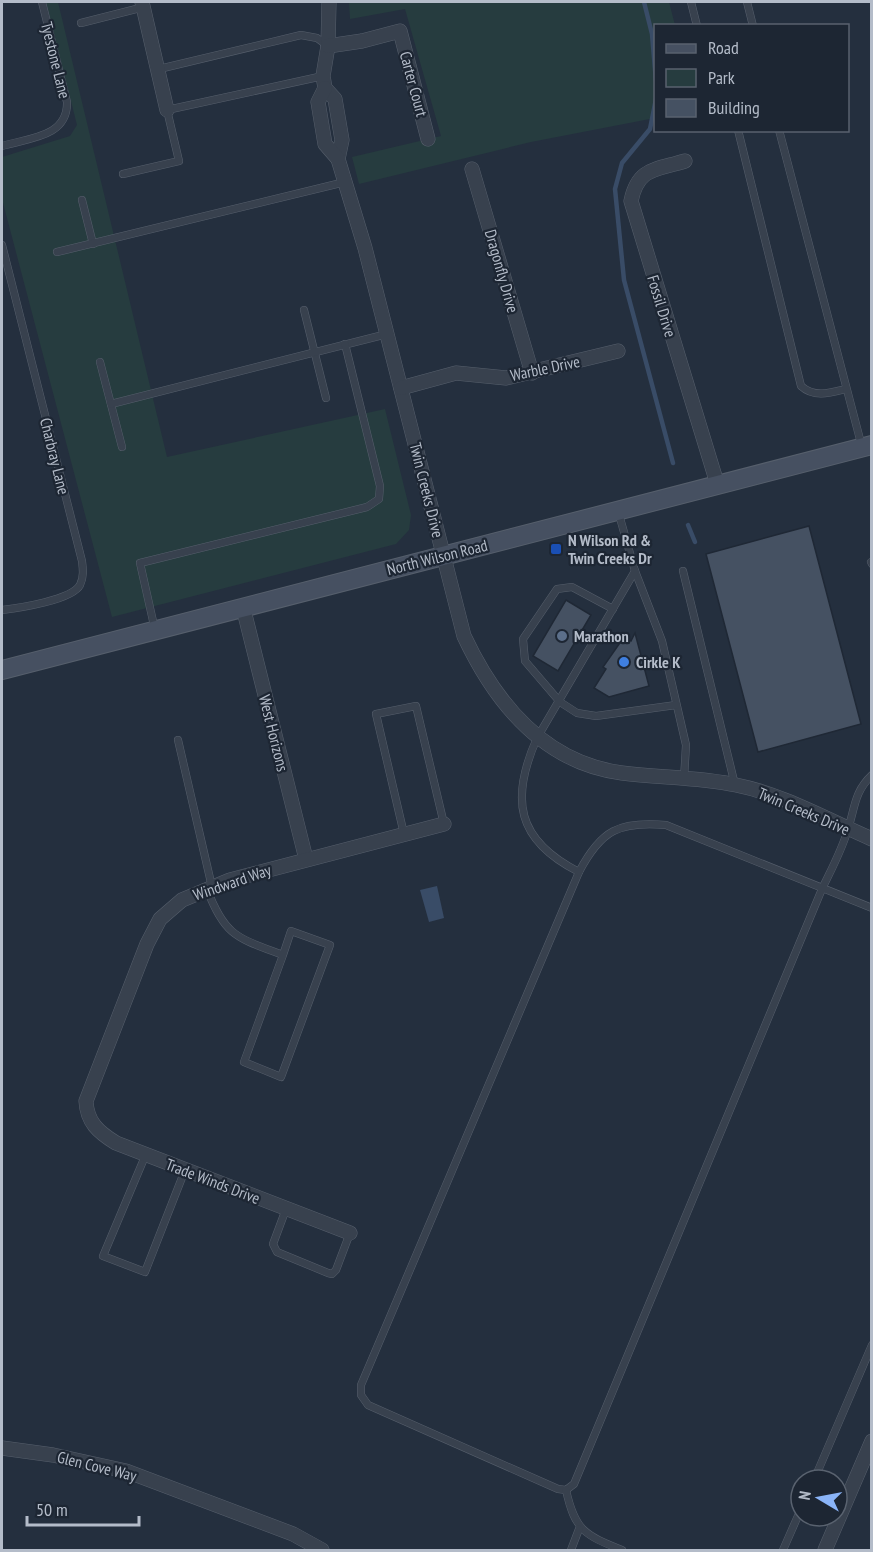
<svg xmlns="http://www.w3.org/2000/svg" width="873" height="1552" font-family="'PT Sans Narrow',sans-serif">
  <rect width="100%" height="100%" fill="#242f3e"/>
  <g fill="#263c3f">
    <path d="M46,2H58L167,457L385,409L411,515L409,530L396,544L112,617L2,199V157L70,136L77,125Z"/>
    <path d="M349,2H669L675,25L656,26L655,118L531,142L359,184L352,157L441,136L405,9L350,19Z"/>
  </g>
  <path fill="#394c67" d="M437,886L444,918L429,922L420,890Z"/>
  <g fill="none" stroke-linecap="round" stroke-linejoin="round">
    <g stroke="#394c67" stroke-width="4.5">
      <path d="M644,2L652,34L656,81"/>
      <path d="M656,99L650,129L622,163L615,189L624,280L673,463"/>
      <path d="M688,525L695,542"/>
    </g>
  </g>
  <g fill="#455162" stroke="#1f2835" stroke-width="1.5">
    <path d="M809,526L861,724L758,752L706,554Z"/>
    <path d="M566,600L591,615L558,671L533,656Z"/>
    <path d="M635,633L649,686L609,697L594,688L606,669L603,667L624,637L631,641Z"/>
  </g>
  <g fill="none" stroke-linecap="round" stroke-linejoin="round">
    <g stroke="#565f6c" stroke-width="8">
      <g id="lane">
        <path d="M691,2L697,26"/>
        <path d="M747,2L753,26"/>
        <path d="M81,23L144,7"/>
        <path d="M159,69L301,35L317,38L328,46"/>
        <path d="M738,130L801,386C814,398 830,393 846,389"/>
        <path d="M779,130L862,447"/>
        <path d="M2,146C29,138 68,137 67,102L42,2"/>
        <path d="M123,174L179,161L167,110L323,76"/>
        <path d="M82,200L93,244"/>
        <path d="M2,245L82,561C83,569 84,577 80,585C72,600 19,608 2,610"/>
        <path d="M57,252L345,182"/>
        <path d="M304,310L326,398"/>
        <path d="M100,362L122,447"/>
        <path d="M111,404L387,334"/>
        <path d="M618,511L635,571L662,641L686,745L684,779"/>
        <path d="M871,562L872,564"/>
        <path d="M683,571L735,785"/>
        <path d="M613,609L572,587L557,589L523,639L525,661L560,702L577,713L596,716L676,705"/>
        <path d="M155,630L140,563L367,507L379,499L380,486L345,344"/>
        <path d="M178,740L212,887"/>
        <path d="M872,775C854,792 855,808 848,829C842,850 831,870 822,889L574,1484L566,1490L558,1489L368,1405L361,1395V1385L579,872C601,830 619,821 666,825L872,908"/>
        <path d="M404,834L376,714L416,706L444,824"/>
        <path d="M579,872C516,840 510,799 537,738L635,571"/>
        <path d="M207,889C225,937 238,938 283,955L291,931L330,945L281,1077L244,1062L283,955"/>
        <path d="M146,1154L103,1256L145,1272L185,1170"/>
        <path d="M286,1209L273,1244L277,1252L328,1273L332,1274L336,1270L350,1233"/>
        <path d="M814,1480L872,1345"/>
        <path d="M566,1490C575,1531 585,1535 622,1550"/>
        <path d="M571,1550L579,1529"/>
        <path d="M783,1550L801,1509"/>
      </g>
    </g>
    <g stroke="#565f6c" stroke-width="15">
      <g id="street">
        <path d="M142,2L167,110"/>
        <path d="M329,2L328,46L323,76L325,88L335,99L342,140L338,159"/>
        <path d="M328,46L362,41L400,31L428,139"/>
        <path d="M325,88L318,102L325,144L338,159L365,248L464,636C495,702 544,763 622,773C660,778 698,777 736,785C782,794 828,820 872,839"/>
        <path d="M685,161C656,170 638,167 631,201L717,483"/>
        <path d="M472,169L532,373"/>
        <path d="M401,388L456,373L506,378L618,351"/>
        <path d="M243,607L306,859"/>
        <path d="M350,1233L116,1143C98,1132 87,1122 86,1101L147,944L160,919L182,900L230,880L444,824"/>
        <path d="M2,1448L53,1455L126,1471L293,1534L322,1550"/>
        <path d="M825,1550L872,1441"/>
      </g>
    </g>
    <g stroke="#565f6c" stroke-width="20">
      <path id="secondary" d="M2,670L872,445"/>
    </g>
    <use href="#lane" stroke="#38414e" stroke-width="7"/>
    <use href="#street" stroke="#38414e" stroke-width="14"/>
    <use href="#secondary" stroke="#465061" stroke-width="18"/>
  </g>
  <rect fill="#1a4fb4" stroke="#1d2633" stroke-width="2" x="550" y="543" width="12" height="12" rx="3"/>
  <circle fill="#5c6f8a" stroke="#1d2633" stroke-width="2" cx="562" cy="636" r="6"/>
  <circle fill="#3f7fe0" stroke="#1d2633" stroke-width="2" cx="624" cy="662" r="6"/>
  <g text-anchor="middle" dominant-baseline="central" stroke-width="4.5" stroke-linejoin="round" paint-order="stroke">
    <g font-size="16" fill="#b4bcc9" stroke="#1d2633">
      <text transform="translate(56 60) rotate(76)">Tyestone Lane</text>
      <text transform="translate(414 84) rotate(75)">Carter Court</text>
      <text transform="translate(502 271) rotate(74)">Dragonfly Drive</text>
      <text transform="translate(662 306) rotate(73)">Fossil Drive</text>
      <text transform="translate(545 368) rotate(-12)">Warble Drive</text>
      <text transform="translate(55 456) rotate(76)">Charbray Lane</text>
      <text transform="translate(427 490) rotate(76)">Twin Creeks Drive</text>
      <text transform="translate(437 557) rotate(-14)">North Wilson Road</text>
      <text transform="translate(274 733) rotate(76)">West Horizons</text>
      <text transform="translate(804 811) rotate(23)">Twin Creeks Drive</text>
      <text transform="translate(232 882) rotate(-19)">Windward Way</text>
      <text transform="translate(213 1181) rotate(21)">Trade Winds Drive</text>
      <text transform="translate(97 1466) rotate(14)">Glen Cove Way</text>
    </g>
    <g font-size="16" font-weight="bold" fill="#b4bcc9" stroke="#1d2633" text-anchor="start">
      <text x="568" y="540">N Wilson Rd &amp;<tspan x="568" dy="18">Twin Creeks Dr</tspan></text>
      <text x="574" y="636">Marathon</text>
      <text x="636" y="662">Cirkle K</text>
    </g>
  </g>
  <rect width="873" height="1552" fill="none" stroke="#b4bcc9" stroke-width="6"/>
  <rect x="654" y="24" width="195" height="108" fill="#1d2633" stroke="#59626f" stroke-width="1.5"/>
  <rect x="666" y="44" width="30" height="9" fill="#465061" stroke="#59626f" stroke-width="1.5"/>
  <text x="708" y="54" font-size="18" fill="#b4bcc9">Road</text>
  <rect x="666" y="69" width="30" height="18" fill="#263c3f" stroke="#59626f" stroke-width="1.5"/>
  <text x="708" y="84" font-size="18" fill="#b4bcc9">Park</text>
  <rect x="666" y="99" width="30" height="18" fill="#455162" stroke="#59626f" stroke-width="1.5"/>
  <text x="708" y="114" font-size="18" fill="#b4bcc9">Building</text>
  <g transform="translate(819 1498) rotate(280)"><circle r="28" fill="#1d2633" stroke="#59626f" stroke-width="1.5"/>
  <path d="M0-4.5L10 22L0 15L-10 22Z" fill="#8ab4f8"/>
  <text y="-9" font-size="16" font-weight="bold" text-anchor="middle" fill="#b4bcc9">N</text>
  </g>
  <path d="M27 1516v9h112v-9" fill="none" stroke="#b4bcc9" stroke-width="3"/>
  <text x="36" y="1516" font-size="18" fill="#b4bcc9" stroke="#1d2633" stroke-width="4.5" paint-order="stroke">50 m</text>
</svg>
